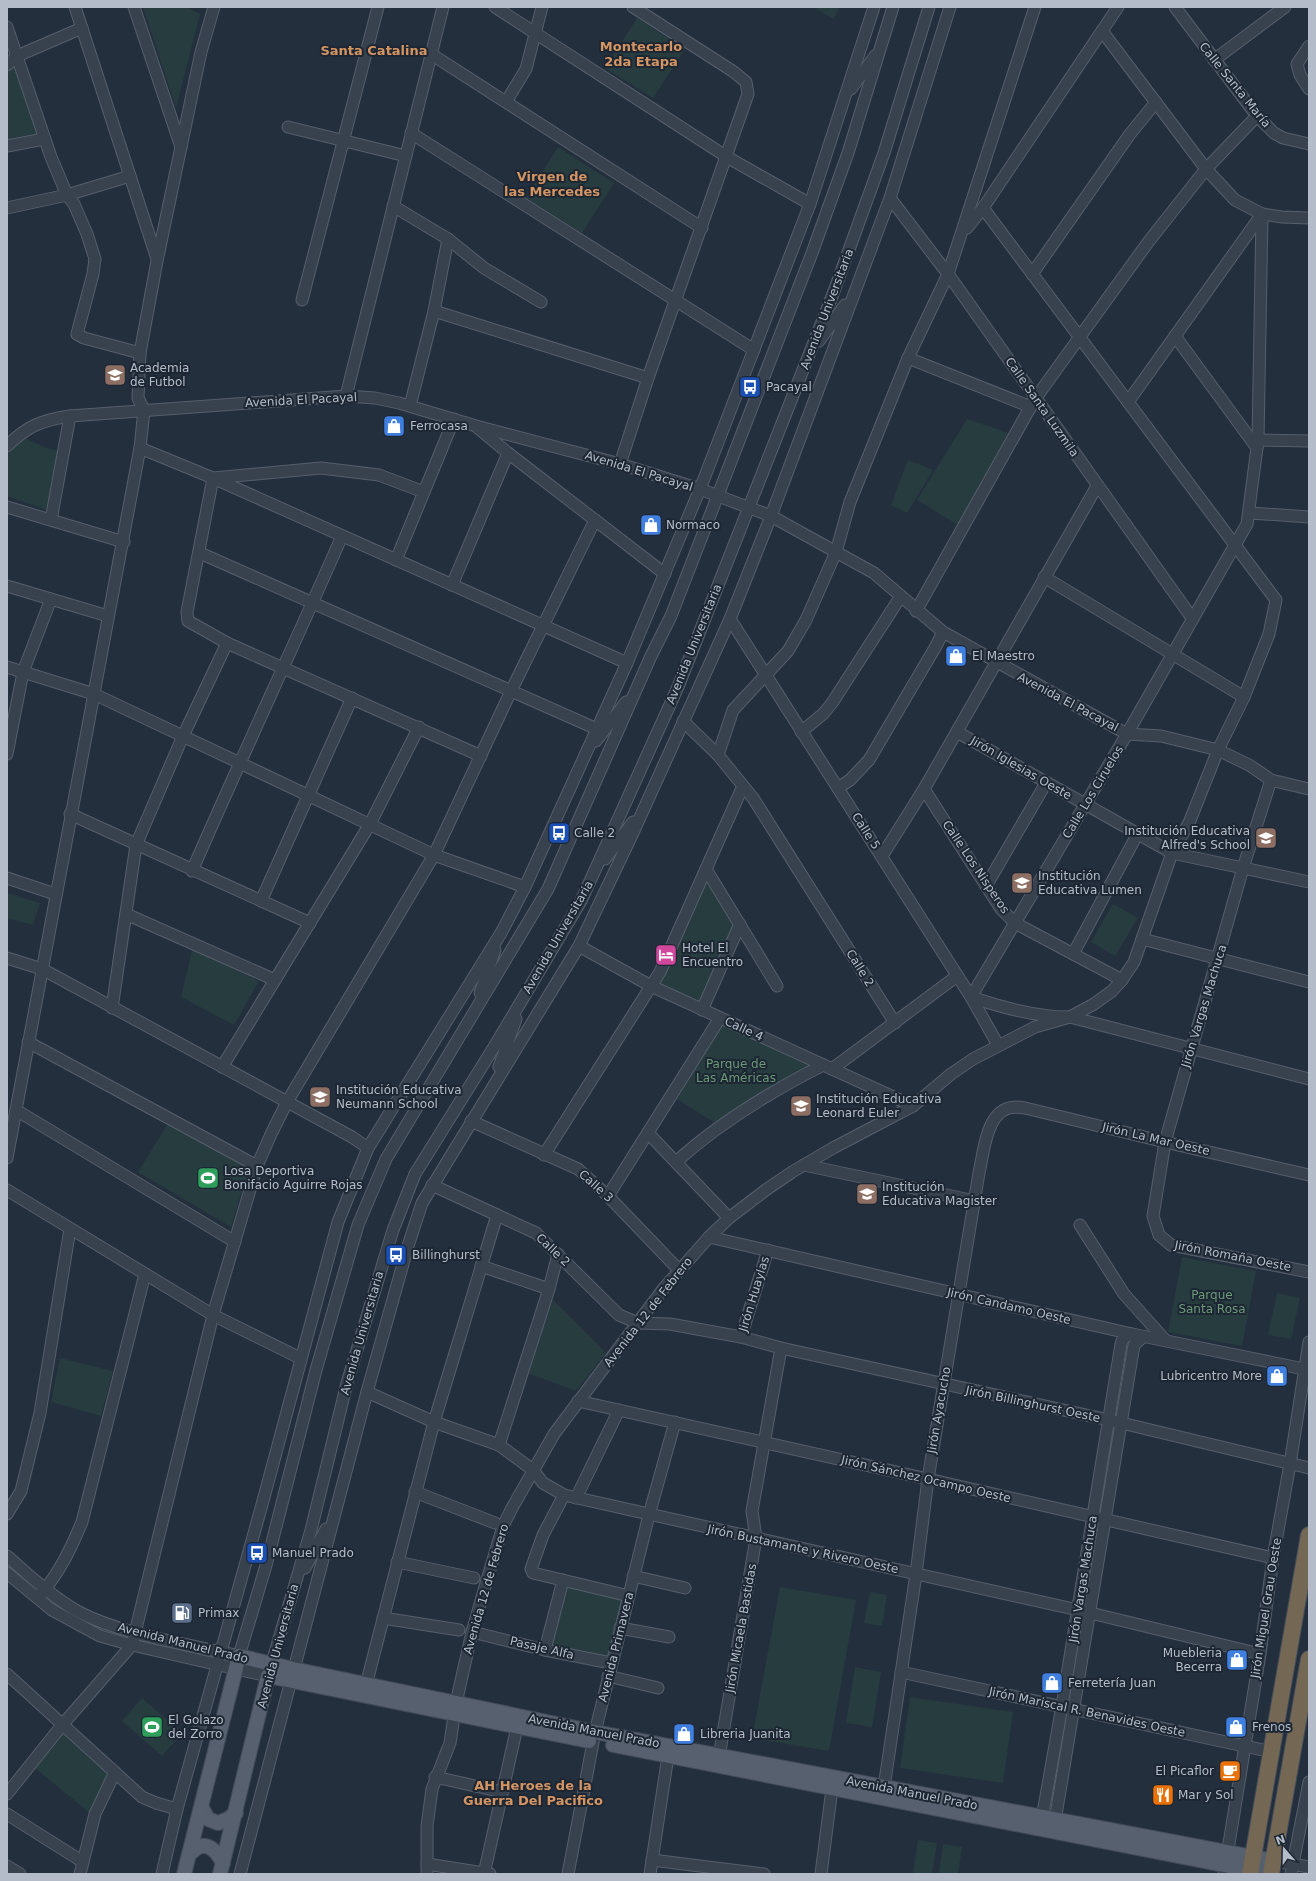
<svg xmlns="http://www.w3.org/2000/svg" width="1316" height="1881" font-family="'DejaVu Sans',sans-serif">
  <rect width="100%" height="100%" fill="#242f3e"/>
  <g fill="#263c3f">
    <path d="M143,7H186L200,14L176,108Z"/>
    <path d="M813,7H839L834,19Z"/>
    <path d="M637,18L685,49L653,98L605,68Z"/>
    <path d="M15,64L39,133L7,139V73Z"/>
    <path d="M558,147L614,183L582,233L526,198Z"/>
    <path d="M967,419L1011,434L958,525L917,500Z"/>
    <path d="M23,437L46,448L59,451L46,510L7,496V452Z"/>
    <path d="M908,460L933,470L907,513L891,505Z"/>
    <path d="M708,880L735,924L700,1001L660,984Z"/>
    <path d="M7,893L40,903L33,925L7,918Z"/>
    <path d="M1113,904L1138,918L1115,956L1091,942Z"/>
    <path d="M192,950L259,981L234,1025L181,997Z"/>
    <path d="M723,1024L814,1066L718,1125L677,1099Z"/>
    <path d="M167,1125L249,1167L231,1227L138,1172Z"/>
    <path d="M1182,1257L1256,1271L1242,1346L1168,1332Z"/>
    <path d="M1277,1293L1300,1298L1291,1339L1268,1335Z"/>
    <path d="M552,1299L606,1353L576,1391L528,1373Z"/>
    <path d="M60,1358L113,1371L101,1416L51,1402Z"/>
    <path d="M568,1585L625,1598L609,1657L552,1645Z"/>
    <path d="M780,1587L856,1600L829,1751L752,1738Z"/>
    <path d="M870,1592L887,1595L882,1626L864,1623Z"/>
    <path d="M855,1667L881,1672L872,1727L846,1723Z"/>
    <path d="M910,1697L1013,1712L1003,1783L900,1768Z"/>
    <path d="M142,1698L182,1733L162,1756L122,1721Z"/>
    <path d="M64,1730L108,1773L91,1814L35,1768Z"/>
    <path d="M918,1840L937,1843L932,1874H913Z"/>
    <path d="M943,1844L962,1847L958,1874H939Z"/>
  </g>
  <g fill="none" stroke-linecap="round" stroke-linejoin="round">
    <g stroke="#565f6c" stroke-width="13">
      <g id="minor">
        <path d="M75,7L157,259"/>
        <path d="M134,7L181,147"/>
        <path d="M495,7L727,157L810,204"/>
        <path d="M1175,7L1257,116L1274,133L1283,138L1309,144"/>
        <path d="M7,27L51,157L67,195L74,204L87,234L95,259L93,274L77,334L84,338L140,353"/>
        <path d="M1102,31L1206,169L1235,200L1262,214L1282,217L1309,218"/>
        <path d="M1309,46L1297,64L1300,75L1309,89"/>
        <path d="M431,54L702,228"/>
        <path d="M1214,60L1285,7"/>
        <path d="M7,65L17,56L82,28"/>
        <path d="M851,89L875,56"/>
        <path d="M506,102L526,69L542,7"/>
        <path d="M288,127L406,156"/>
        <path d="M411,133L754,350"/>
        <path d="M7,146L44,139"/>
        <path d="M890,198L948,274L1192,618"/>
        <path d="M393,206L448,239L484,268L541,302"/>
        <path d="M7,208L67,195L130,176"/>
        <path d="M1262,214L1258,440L1247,524L1127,734L971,997C1003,1008 1036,1017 1070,1017L1309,1079"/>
        <path d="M967,228L983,208L1118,7"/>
        <path d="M1032,274L1130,134L1156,102"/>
        <path d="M302,300L378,7"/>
        <path d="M434,311L648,378"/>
        <path d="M1175,336L1257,448"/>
        <path d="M819,341L845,305"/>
        <path d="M908,358L1031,407"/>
        <path d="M346,396L443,7"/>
        <path d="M1128,402L1262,214"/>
        <path d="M410,406L434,311L448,239"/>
        <path d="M478,428L508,453L665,574"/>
        <path d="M1258,440L1309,441"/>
        <path d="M7,446C27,426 42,420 70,416L346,396L375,398L399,403L476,426L620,464L700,489L771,516L874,573L943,632L1127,734L1161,736L1218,750L1249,765L1271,780L1309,789"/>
        <path d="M140,448L213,478L627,663"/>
        <path d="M620,464L648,378L748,94L746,82L734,72L633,7"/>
        <path d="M424,492L379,475L321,468L213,478L187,612L188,621L227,643L481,756"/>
        <path d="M7,507L124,542"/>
        <path d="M1250,513L1309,517"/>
        <path d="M51,520L70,416"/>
        <path d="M200,553L597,729"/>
        <path d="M396,560L454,419"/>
        <path d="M1044,577L1244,697"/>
        <path d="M452,585L508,453"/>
        <path d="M7,586L108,616"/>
        <path d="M916,611L1035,399L1149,241L1206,169L1257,116"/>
        <path d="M730,619L971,997L998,1045"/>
        <path d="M7,667L94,694L434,855L525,887"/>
        <path d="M683,721L718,755L753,798L895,1023"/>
        <path d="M801,732L823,714L832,703L901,596"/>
        <path d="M957,732L1172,853L1309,882"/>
        <path d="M596,741L626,702"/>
        <path d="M7,754L23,672L51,599"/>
        <path d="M718,755L733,710L788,651L806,620L836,552L850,502L908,358L948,274L1035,7"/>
        <path d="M1271,780L1243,868L1165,1142L1153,1216L1159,1235L1171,1245L1309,1272"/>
        <path d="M838,788L850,780L869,760L936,646L943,632"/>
        <path d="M924,789L1001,909L1015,923L1122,980"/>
        <path d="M70,814L310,923"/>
        <path d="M882,856L924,789L1097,486"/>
        <path d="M605,859L633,822"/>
        <path d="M706,869L777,986"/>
        <path d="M192,871C241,758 293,648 342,536"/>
        <path d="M7,878L55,894"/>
        <path d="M986,886L1046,783"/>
        <path d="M261,901L352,698"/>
        <path d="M126,914L275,980"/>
        <path d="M1142,939L1309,982"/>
        <path d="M579,946L651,986L913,1106"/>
        <path d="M1073,954L1137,835"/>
        <path d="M7,958L42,969L352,1137L368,1148"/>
        <path d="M480,993L495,950"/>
        <path d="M112,1008L136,845L183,736L227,643"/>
        <path d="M702,1010L740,924"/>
        <path d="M28,1042L257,1166"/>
        <path d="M222,1067L370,824L419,727"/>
        <path d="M499,1067L516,1019"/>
        <path d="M832,1069L957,976"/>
        <path d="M16,1110L235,1242"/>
        <path d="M471,1121L578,1169L608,1196L679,1270"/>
        <path d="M648,1133L729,1218"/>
        <path d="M544,1155L660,972L743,786"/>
        <path d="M7,1158L140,448L144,410L138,398L140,353L157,261L201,52L214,7"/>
        <path d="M676,1162C720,1122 770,1092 823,1065"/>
        <path d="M804,1165L975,1201"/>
        <path d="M432,1185L536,1233L619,1315L638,1323L670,1324L741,1337L781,1348L1109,1420L1309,1468"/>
        <path d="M7,1190L213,1315L300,1358"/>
        <path d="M608,1196L720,1018"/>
        <path d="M1080,1225L1124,1294L1166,1341"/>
        <path d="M709,1237L1132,1334L1309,1370"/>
        <path d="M481,1266L549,1289"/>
        <path d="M741,1337L768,1250"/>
        <path d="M367,1392L434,1422L499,1445L533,1470L543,1483L564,1495L1078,1610L1260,1654"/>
        <path d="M578,1401L928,1479L1273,1558"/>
        <path d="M499,1445L549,1289L558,1254"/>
        <path d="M415,1492L495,1523"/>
        <path d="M564,1495L543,1535L531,1569L533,1573L629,1596"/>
        <path d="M576,1498L619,1410"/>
        <path d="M7,1514L21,1491L40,1413L70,1229"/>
        <path d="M7,1556C29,1575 51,1596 77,1611C122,1635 188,1644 239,1656L267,1562L316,1370L358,1225L386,1159L548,889L651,656L671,616L812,253L848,153L893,7"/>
        <path d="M397,1562L474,1578"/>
        <path d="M305,1568L326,1529"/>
        <path d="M7,1573L52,1610L100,1636L132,1645L268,1676L311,1530L347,1383L393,1230L415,1174L494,1047L581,901L678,687L833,294L884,153L929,7"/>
        <path d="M633,1576L685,1588"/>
        <path d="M41,1594C60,1572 71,1548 82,1522L145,1274"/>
        <path d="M383,1618L459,1630"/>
        <path d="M620,1628L669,1637"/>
        <path d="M472,1632L545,1650L611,1663"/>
        <path d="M545,1650L563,1580"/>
        <path d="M901,1672L1272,1752"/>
        <path d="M7,1674L142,1797L156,1803L177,1809"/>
        <path d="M608,1676L658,1688"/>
        <path d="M366,1685L434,1422L497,1215"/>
        <path d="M718,1763L756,1538L752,1511L781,1348"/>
        <path d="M435,1777L502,1792"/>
        <path d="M884,1787L916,1574L928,1479L979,1173C983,1155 986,1119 1004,1110C1010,1106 1018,1107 1025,1108L1165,1142L1309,1175"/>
        <path d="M7,1794L63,1724L132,1645L213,1315L257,1166L272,1132L287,1102L434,855L511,691L595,520"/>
        <path d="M7,1814L83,1862"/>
        <path d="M1041,1824L1062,1706L1121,1344C1123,1337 1126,1336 1132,1334"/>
        <path d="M1054,1827L1134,1345L1143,1337"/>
        <path d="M652,1860L764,1874"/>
        <path d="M1274,1861L1309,1867"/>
        <path d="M427,1864L490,1874"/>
        <path d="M7,1866L20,1874"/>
        <path d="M80,1874L95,1814L115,1772"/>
        <path d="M162,1874L177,1809L263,1501L338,1222L368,1148L501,933L525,887L627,663L700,489L810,204L874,7"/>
        <path d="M240,1874L367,1392L408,1246L422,1203L579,946L632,835L730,619L771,516L890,198L950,7"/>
        <path d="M427,1874V1826L432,1789L450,1743L456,1703L472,1632L487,1580L503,1526L512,1508L554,1434L664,1288L709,1237L729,1218L767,1189L792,1172L833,1148L913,1106L951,1074L973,1059L1035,1027L1070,1017L1094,1004L1112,991L1122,980L1134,962L1172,853L1189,823L1218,750L1244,697L1269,634L1276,600L983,208"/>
        <path d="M484,1874L519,1718"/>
        <path d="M568,1874L595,1732L649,1515L675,1422"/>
        <path d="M650,1874L668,1756"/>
        <path d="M821,1874L833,1781"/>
        <path d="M1224,1874L1260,1654L1273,1558L1290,1464L1309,1342"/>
        <path d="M1291,1874L1309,1782"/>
      </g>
    </g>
    <g stroke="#414a57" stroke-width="16">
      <g id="major">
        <path d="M613,1745L1270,1874"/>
        <path d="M202,1808L208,1819L218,1823L228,1819L236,1813"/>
        <path d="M190,1854C204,1838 215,1848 223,1863"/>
        <path d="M184,1874L239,1656L293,1669L595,1732L1274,1861"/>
        <path d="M220,1874L268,1676L589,1741"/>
      </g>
    </g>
    <g stroke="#434c59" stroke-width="18">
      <g id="highway">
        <path d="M1250,1874L1309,1535"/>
        <path d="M1271,1874L1309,1659"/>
      </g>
    </g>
    <use href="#minor" stroke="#38414e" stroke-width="11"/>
    <use href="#major" stroke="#56606e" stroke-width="14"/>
    <use href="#highway" stroke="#746855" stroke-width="16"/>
  </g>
  <defs>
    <g id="school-square" transform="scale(1.15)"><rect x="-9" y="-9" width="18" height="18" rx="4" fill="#8d6e63" stroke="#1d2633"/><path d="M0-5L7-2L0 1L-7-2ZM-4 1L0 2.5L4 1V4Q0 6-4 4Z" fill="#fff"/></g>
    <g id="bus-square" transform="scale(1.15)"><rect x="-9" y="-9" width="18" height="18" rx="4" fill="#1a4fb4" stroke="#1d2633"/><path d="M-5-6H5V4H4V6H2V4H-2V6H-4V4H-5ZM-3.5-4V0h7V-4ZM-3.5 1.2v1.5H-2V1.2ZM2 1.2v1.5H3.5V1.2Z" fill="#fff"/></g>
    <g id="shop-square" transform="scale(1.15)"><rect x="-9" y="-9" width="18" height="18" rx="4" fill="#3f7fe0" stroke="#1d2633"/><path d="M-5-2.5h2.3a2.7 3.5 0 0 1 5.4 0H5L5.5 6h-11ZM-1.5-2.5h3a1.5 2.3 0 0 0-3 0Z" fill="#fff"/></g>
    <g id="hotel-square" transform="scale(1.15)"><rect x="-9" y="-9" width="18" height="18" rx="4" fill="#d1479c" stroke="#1d2633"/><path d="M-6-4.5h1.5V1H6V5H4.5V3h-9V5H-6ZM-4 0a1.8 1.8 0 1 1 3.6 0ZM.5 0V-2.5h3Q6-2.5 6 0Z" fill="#fff"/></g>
    <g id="stadium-square" transform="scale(1.15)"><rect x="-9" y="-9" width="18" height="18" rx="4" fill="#2e9e5b" stroke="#1d2633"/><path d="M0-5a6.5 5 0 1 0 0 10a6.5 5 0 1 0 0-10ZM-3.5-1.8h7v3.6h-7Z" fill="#fff"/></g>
    <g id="fuel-square" transform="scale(1.15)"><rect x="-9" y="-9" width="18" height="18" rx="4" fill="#5c6f8a" stroke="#1d2633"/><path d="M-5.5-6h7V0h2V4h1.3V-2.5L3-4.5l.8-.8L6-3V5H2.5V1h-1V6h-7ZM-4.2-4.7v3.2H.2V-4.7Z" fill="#fff"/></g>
    <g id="cafe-square" transform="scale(1.15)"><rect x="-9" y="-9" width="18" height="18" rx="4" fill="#e8710a" stroke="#1d2633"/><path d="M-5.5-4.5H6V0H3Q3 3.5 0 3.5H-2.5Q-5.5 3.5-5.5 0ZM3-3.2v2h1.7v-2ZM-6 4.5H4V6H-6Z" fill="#fff"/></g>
    <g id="restaurant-square" transform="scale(1.15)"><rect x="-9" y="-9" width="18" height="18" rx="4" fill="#e8710a" stroke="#1d2633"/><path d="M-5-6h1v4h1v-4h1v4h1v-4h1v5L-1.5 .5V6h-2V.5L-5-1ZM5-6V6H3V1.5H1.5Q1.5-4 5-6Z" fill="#fff"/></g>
  </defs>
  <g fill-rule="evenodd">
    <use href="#school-square" x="115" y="375"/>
    <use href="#bus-square" x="750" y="387"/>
    <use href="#shop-square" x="394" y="426"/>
    <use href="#shop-square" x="651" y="525"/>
    <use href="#shop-square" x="956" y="656"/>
    <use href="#bus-square" x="559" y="833"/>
    <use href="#school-square" x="1266" y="838"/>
    <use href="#school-square" x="1022" y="883"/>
    <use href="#hotel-square" x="666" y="955"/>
    <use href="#school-square" x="320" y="1097"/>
    <use href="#school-square" x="801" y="1106"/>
    <use href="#stadium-square" x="208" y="1178"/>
    <use href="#school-square" x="867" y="1194"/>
    <use href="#bus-square" x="396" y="1255"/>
    <use href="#shop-square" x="1277" y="1376"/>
    <use href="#bus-square" x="257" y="1553"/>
    <use href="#fuel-square" x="182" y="1613"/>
    <use href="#shop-square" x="1237" y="1660"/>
    <use href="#shop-square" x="1052" y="1683"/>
    <use href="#stadium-square" x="152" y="1727"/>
    <use href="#shop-square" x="1236" y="1727"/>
    <use href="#shop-square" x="684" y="1734"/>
    <use href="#cafe-square" x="1230" y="1771"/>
    <use href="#restaurant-square" x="1163" y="1795"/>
  </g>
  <g text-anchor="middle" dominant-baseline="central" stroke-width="4" stroke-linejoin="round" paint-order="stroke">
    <g font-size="12" fill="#b4bcc9" stroke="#1d2633">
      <text transform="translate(1235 85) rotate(51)">Calle Santa María</text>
      <text transform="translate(827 309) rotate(-69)">Avenida Universitaria</text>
      <text transform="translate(301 400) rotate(-3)">Avenida El Pacayal</text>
      <text transform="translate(1042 407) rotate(55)">Calle Santa Luzmila</text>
      <text transform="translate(639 471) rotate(17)">Avenida El Pacayal</text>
      <text transform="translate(694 644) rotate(-68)">Avenida Universitaria</text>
      <text transform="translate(1068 702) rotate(28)">Avenida El Pacayal</text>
      <text transform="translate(1021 768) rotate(30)">Jirón Iglesias Oeste</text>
      <text transform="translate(1093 792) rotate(-59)">Calle Los Ciruelos</text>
      <text transform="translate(866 831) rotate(57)">Calle 5</text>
      <text transform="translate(976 867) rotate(56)">Calle Los Nisperos</text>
      <text transform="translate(558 937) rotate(-60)">Avenida Universitaria</text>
      <text transform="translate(860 968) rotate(58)">Calle 2</text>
      <text transform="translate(1204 1006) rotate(-73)">Jirón Vargas Machuca</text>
      <text transform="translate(744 1029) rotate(25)">Calle 4</text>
      <text transform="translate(1156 1139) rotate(13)">Jirón La Mar Oeste</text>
      <text transform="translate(596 1186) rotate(42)">Calle 3</text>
      <text transform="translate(553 1250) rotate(43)">Calle 2</text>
      <text transform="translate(1233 1256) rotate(11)">Jirón Romaña Oeste</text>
      <text transform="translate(754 1294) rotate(-73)">Jirón Huaylas</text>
      <text transform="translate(1009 1306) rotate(13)">Jirón Candamo Oeste</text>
      <text transform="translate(648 1312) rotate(-52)">Avenida 12 de Febrero</text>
      <text transform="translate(362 1333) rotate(-74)">Avenida Universitaria</text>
      <text transform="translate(1033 1404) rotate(12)">Jirón Billinghurst Oeste</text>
      <text transform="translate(939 1410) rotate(-80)">Jirón Ayacucho</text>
      <text transform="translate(926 1479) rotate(13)">Jirón Sánchez Ocampo Oeste</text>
      <text transform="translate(803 1549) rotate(12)">Jirón Bustamante y Rivero Oeste</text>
      <text transform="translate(1083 1579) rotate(-81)">Jirón Vargas Machuca</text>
      <text transform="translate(486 1589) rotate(-74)">Avenida 12 de Febrero</text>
      <text transform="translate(1266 1608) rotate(-81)">Jirón Miguel Grau Oeste</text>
      <text transform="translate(741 1628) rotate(-80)">Jirón Micaela Bastidas</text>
      <text transform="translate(183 1643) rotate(14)">Avenida Manuel Prado</text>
      <text transform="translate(278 1646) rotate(-75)">Avenida Universitaria</text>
      <text transform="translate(616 1647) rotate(-76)">Avenida Primavera</text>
      <text transform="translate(542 1648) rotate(13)">Pasaje Alfa</text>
      <text transform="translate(1087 1712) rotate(12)">Jirón Mariscal R. Benavides Oeste</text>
      <text transform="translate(594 1731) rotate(11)">Avenida Manuel Prado</text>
      <text transform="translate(912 1793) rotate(11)">Avenida Manuel Prado</text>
    </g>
    <g font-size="12" fill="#b4bcc9" stroke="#1d2633" text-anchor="start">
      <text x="130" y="368">Academia<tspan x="130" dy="14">de Futbol</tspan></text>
      <text x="766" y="387">Pacayal</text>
      <text x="410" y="426">Ferrocasa</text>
      <text x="666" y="525">Normaco</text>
      <text x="972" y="656">El Maestro</text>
      <text x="1250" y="831" text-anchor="end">Institución Educativa<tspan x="1250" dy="14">Alfred's School</tspan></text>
      <text x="574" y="833">Calle 2</text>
      <text x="1038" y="876">Institución<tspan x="1038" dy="14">Educativa Lumen</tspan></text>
      <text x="682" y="948">Hotel El<tspan x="682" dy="14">Encuentro</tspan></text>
      <text x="336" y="1090">Institución Educativa<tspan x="336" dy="14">Neumann School</tspan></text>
      <text x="816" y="1099">Institución Educativa<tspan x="816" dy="14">Leonard Euler</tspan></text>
      <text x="224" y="1171">Losa Deportiva<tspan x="224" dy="14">Bonifacio Aguirre Rojas</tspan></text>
      <text x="882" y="1187">Institución<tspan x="882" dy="14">Educativa Magister</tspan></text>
      <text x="412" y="1255">Billinghurst</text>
      <text x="1262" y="1376" text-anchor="end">Lubricentro More</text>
      <text x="272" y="1553">Manuel Prado</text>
      <text x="198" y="1613">Primax</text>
      <text x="1222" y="1653" text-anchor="end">Muebleria<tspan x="1222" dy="14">Becerra</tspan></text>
      <text x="1068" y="1683">Ferretería Juan</text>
      <text x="168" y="1720">El Golazo<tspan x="168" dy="14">del Zorro</tspan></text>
      <text x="1252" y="1727">Frenos</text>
      <text x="700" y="1734">Libreria Juanita</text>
      <text x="1214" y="1771" text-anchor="end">El Picaflor</text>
      <text x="1178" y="1795">Mar y Sol</text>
    </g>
    <g font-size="12" fill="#6b9a76" stroke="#1d2633">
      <text x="736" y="1064">Parque de<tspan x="736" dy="14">Las Américas</tspan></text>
      <text x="1212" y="1295">Parque<tspan x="1212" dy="14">Santa Rosa</tspan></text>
    </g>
    <g font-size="13" font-weight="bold" fill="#d59563" stroke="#1d2633">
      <text x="641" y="46">Montecarlo<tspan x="641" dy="15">2da Etapa</tspan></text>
      <text x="374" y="50">Santa Catalina</text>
      <text x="552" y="176">Virgen de<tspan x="552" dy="15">las Mercedes</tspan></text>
      <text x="533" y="1785">AH Heroes de la<tspan x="533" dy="15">Guerra Del Pacifico</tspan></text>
    </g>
  </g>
  <rect width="1316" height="1881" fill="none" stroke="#b4bcc9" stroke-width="16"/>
  <g transform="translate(1284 1849) rotate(340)" stroke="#1d2633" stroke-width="3" paint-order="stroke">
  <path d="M0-3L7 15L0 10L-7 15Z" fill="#b4bcc9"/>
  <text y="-6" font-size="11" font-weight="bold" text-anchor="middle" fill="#b4bcc9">N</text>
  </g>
</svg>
